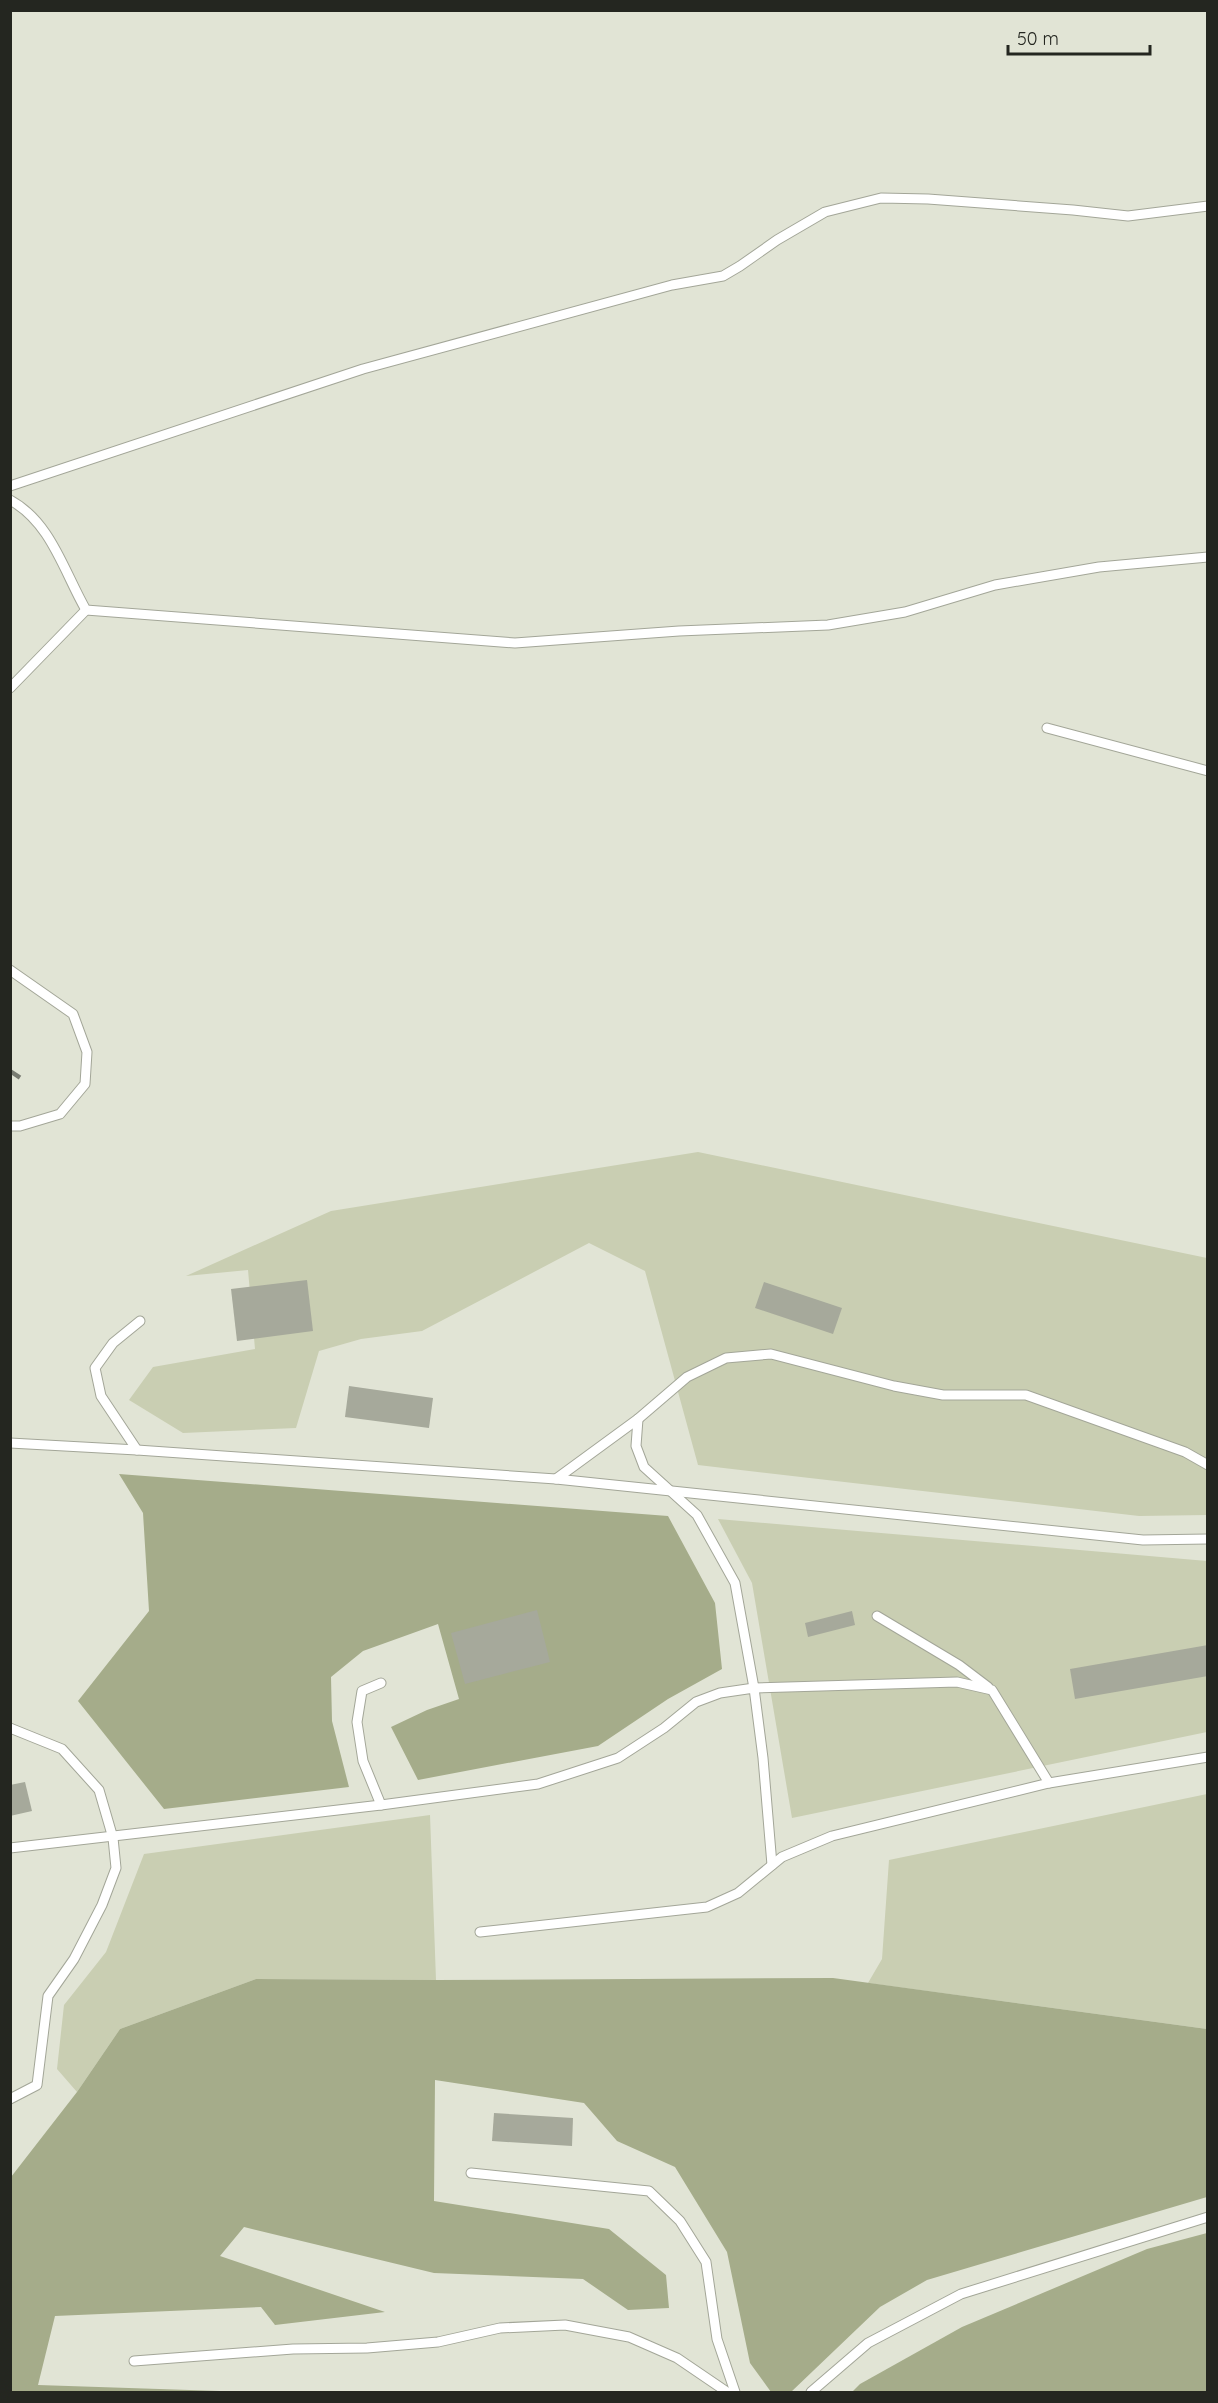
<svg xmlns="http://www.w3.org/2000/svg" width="1218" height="2403" font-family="Quicksand,sans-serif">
  <rect width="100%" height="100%" fill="#e1e4d5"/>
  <g fill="#c9ceb2">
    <path d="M698,1152L1207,1258V1515L1139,1516L698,1465L645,1271L589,1243L422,1331L361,1339L319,1351L296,1428L183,1433L129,1400L153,1367L255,1349L248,1270L186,1276L331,1211Z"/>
    <path d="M718,1519L1207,1561V1732L792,1818L752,1583Z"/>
    <path d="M1207,1794V2029L868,1983L882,1959L889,1860Z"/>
    <path d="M430,1815L436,1980L256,1979L120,2029L77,2092L57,2069L64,2005L106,1952L144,1854Z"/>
  </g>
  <g fill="#a5ac8a">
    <path d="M119,1474L668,1516L715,1603L722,1669L668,1699L598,1746L418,1780L391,1727L427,1710L459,1699L438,1624L363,1651L331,1677L332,1721L349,1787L164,1809L78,1701L149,1611L143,1513Z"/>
    <path d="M833,1978L1207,2029V2197L927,2280L880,2307L791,2392H771L750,2363L727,2252L675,2167L617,2141L584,2103L435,2080L434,2201L609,2229L666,2275L669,2308L628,2310L583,2279L434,2273L244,2227L220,2256L385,2312L275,2325L261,2307L55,2316L38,2385L250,2392H11V2177L77,2092L120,2029L256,1979L436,1980Z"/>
    <path d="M1207,2233V2392H852L860,2384L962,2327L1147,2249Z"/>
  </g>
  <g fill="#a6a99b">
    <path d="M307,1280L313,1331L237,1341L231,1289Z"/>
    <path d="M764,1282L842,1308L833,1334L755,1308Z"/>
    <path d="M349,1386L433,1398L429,1428L345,1417Z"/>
    <path d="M537,1610L550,1662L465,1684L451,1633Z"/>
    <path d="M852,1611L855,1625L808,1637L805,1623Z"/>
    <path d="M1208,1645V1676L1075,1699L1070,1669Z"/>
    <path d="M25,1782L32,1811L10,1816V1785Z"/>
    <path d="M494,2113L573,2118L572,2146L492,2141Z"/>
  </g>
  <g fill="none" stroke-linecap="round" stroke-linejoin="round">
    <g stroke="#a3a698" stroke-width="11">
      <g id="service">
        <path d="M10,486L363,369L672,285L723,276L740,266L777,240L825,212L881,198L928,199L1073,210L1128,216L1208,206"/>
        <path d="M10,500C51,522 64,572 86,610L515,643L679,631L828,625L905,612L995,585L1099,567L1208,557"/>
        <path d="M10,688L86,610"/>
        <path d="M1047,728L1208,771"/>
        <path d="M10,970L73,1014L87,1052L85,1084L60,1114L20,1126H10"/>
        <path d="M638,1419L636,1446L644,1467L697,1515L735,1583L754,1688L957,1682L992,1690L1049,1783"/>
        <path d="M10,1443L137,1450L556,1479L1143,1540L1208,1539"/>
        <path d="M137,1450L101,1396L95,1368L113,1343L140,1321"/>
        <path d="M556,1479L638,1419L687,1377L726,1358L771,1354L894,1386L943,1395H1026L1185,1452L1208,1465"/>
        <path d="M877,1616L959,1665L988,1687"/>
        <path d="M381,1683L362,1691L357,1722L363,1761L381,1805L538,1784L618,1758L664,1728L696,1702L720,1693L754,1688L763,1758L772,1865"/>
        <path d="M10,1728L62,1749L99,1790L113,1838L116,1868L102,1905L74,1959L48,1996L37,2085L10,2099"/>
        <path d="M10,1848L381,1805"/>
        <path d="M480,1932L707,1907L738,1893L782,1857L832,1836L1049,1783L1208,1757"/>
        <path d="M471,2173L649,2191L680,2221L706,2262L717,2339L735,2392"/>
        <path d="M134,2361L293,2349L367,2348L438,2342L500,2328L565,2325L629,2337L677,2358L727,2392"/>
        <path d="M811,2392L868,2343L961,2294L1208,2217"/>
      </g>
    </g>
    <use href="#service" stroke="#fff" stroke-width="9"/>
    <path stroke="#787b71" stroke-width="4.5" stroke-dasharray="12 6" stroke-linecap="butt" d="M10,1071L22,1079"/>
  </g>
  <rect width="1218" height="2403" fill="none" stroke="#242620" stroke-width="24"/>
  <path d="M1008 45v9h142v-9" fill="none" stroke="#242620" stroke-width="3"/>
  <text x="1017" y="45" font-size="18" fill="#242620" stroke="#e1e4d5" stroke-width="4.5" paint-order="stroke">50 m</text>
</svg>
